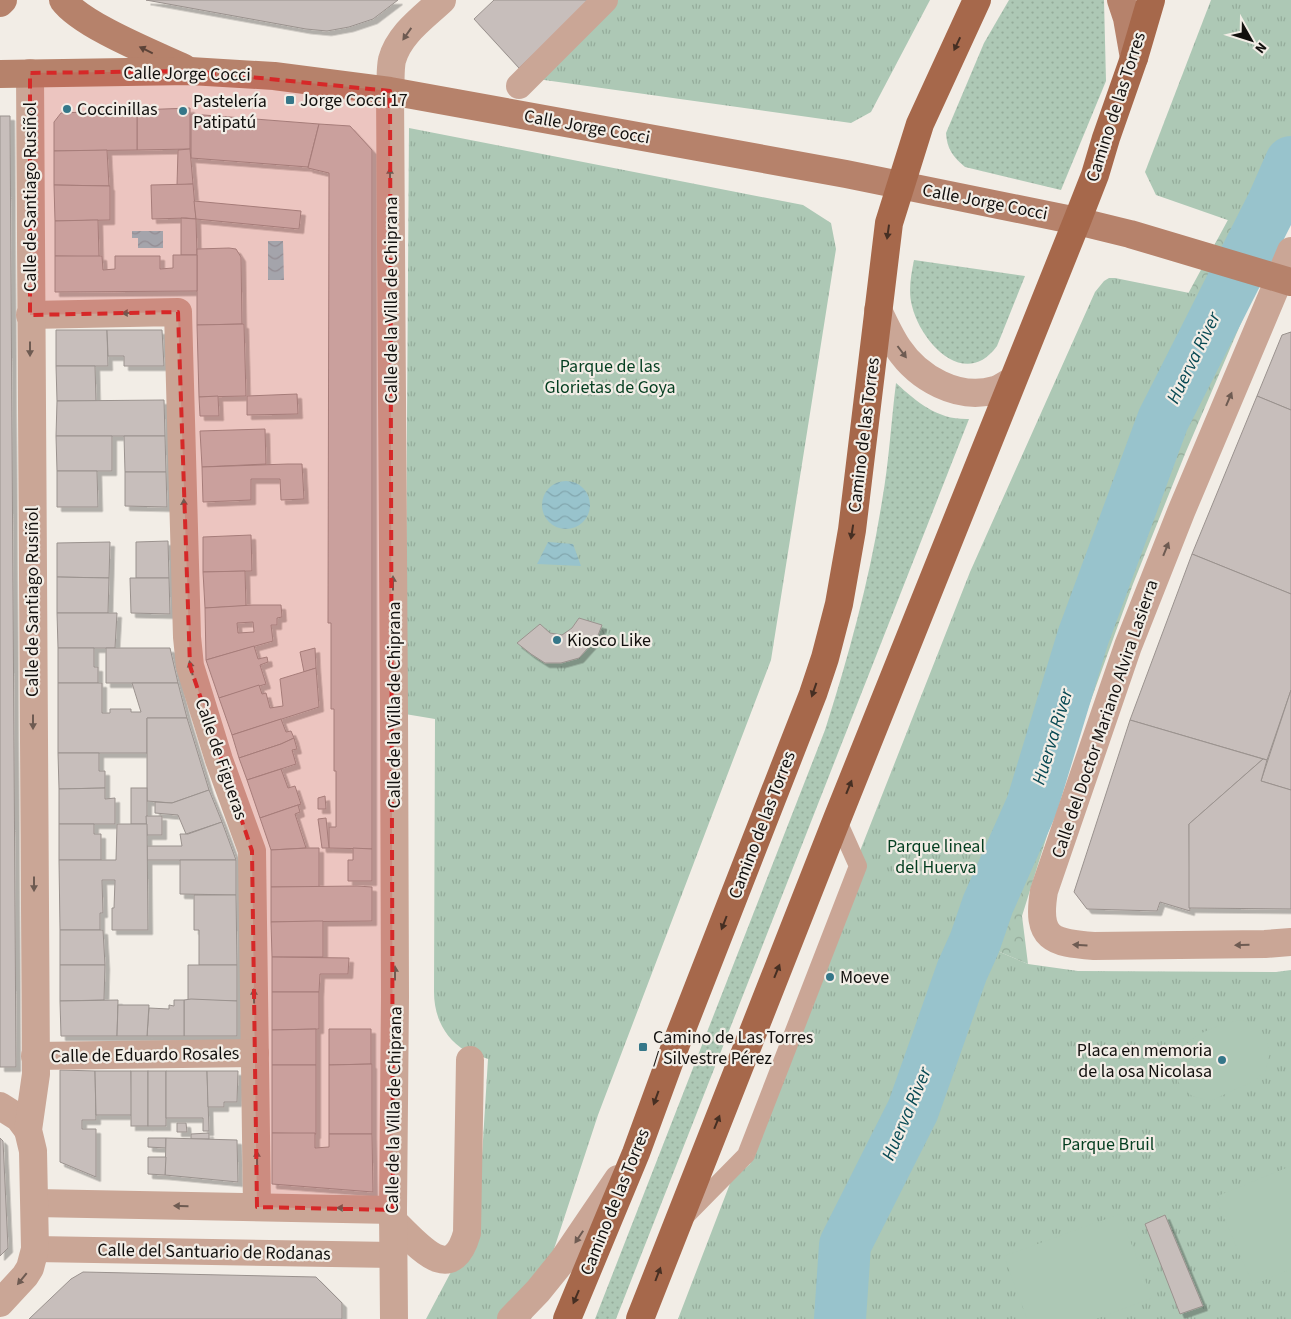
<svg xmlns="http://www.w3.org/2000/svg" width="1291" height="1319" font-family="'Source Sans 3',sans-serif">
  <defs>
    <pattern id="grass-dots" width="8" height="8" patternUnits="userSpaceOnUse" patternTransform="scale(1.25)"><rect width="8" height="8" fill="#adc8b5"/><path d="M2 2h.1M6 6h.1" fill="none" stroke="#94ab9a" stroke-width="1.8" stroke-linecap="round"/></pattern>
    <pattern id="forest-crowns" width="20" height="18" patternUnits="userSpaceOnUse" patternTransform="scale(1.25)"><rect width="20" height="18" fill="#adc8b5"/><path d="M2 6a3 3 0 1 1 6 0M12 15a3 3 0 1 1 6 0" fill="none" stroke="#94ab9a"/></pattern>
    <pattern id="park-tufts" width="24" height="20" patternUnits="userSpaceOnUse" patternTransform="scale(1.25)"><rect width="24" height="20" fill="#adc8b5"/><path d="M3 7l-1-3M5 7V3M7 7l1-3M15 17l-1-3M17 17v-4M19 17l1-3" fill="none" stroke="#94ab9a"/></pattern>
    <pattern id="water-waves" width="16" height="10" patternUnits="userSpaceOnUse" patternTransform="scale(1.25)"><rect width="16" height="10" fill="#98c3cc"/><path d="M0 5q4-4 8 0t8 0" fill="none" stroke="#82a6ae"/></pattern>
    <filter id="shadow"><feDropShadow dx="4.5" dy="4.5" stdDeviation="0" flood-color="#0004"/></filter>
  </defs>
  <rect width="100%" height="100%" fill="#f2ede6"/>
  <g fill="url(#grass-dots)">
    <path d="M1009,0H1104L1106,81L1061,190L965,167C953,157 947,149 946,133L984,43Z"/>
    <path d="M914,260L1025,276L997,346C965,390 921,343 912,306C908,291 911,275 914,260Z"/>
    <path d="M896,383C918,403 938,420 969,419L616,1319H595L825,730C849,655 870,578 882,501C889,462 891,422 896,383Z"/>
  </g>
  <path fill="url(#forest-crowns)" d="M1291,67V189L1269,234L1244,307L1247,309L1185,454L1133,584L1079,733L1022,916L1028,964L946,929L1169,329L1243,192Z"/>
  <g fill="url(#park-tufts)">
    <path d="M615,0H930L871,112L851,123L530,78Z"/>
    <path d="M1211,0H1291V161L1259,231L1156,195L1145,172Z"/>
    <path d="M409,128L803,205L831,223L836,249L771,660L598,1115L531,1319H426L478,1221L488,1059C481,1056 473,1055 466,1051C444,1038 434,1016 434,992L435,719L405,714Z"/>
    <path d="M1109,278H1115L1224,300L1163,420L1083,637L995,910L981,944L1028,964L1078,971L1276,972L1291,970V1319H678L731,1181L750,1164L863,869L860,851L970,572L1095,292L1104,281Z"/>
  </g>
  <g fill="#adc8b5">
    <path d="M1240,1020L1255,1024L1266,1037L1270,1053L1265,1072L1252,1082L1210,1101L1192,1096L1180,1086L1174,1068C1176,1063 1177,1055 1181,1050C1194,1032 1220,1025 1240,1020Z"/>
    <path d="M1291,1166V1269L1253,1285L1215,1197Z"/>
    <path d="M1120,1214L1152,1298L1096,1319H1027L1004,1256Z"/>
  </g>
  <g fill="url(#water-waves)">
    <path d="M132,231H163V248H138V238H132Z"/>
    <path d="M268,241H283L284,280H268Z"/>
    <circle cx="566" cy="505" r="24"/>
    <path d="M548,542L573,544L581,566L537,564Z"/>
  </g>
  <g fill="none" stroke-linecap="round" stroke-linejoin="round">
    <path stroke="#98c3cc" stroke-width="52" d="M840,1319L845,1245L913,1110L962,971L975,942L988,904L1032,805L1083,637L1163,420L1273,203L1291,162"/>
  </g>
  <g fill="#c7bebb" stroke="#9a928e" fill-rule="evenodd" filter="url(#shadow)">
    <path d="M146,0H398L373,19L349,27L327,31L306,29Z"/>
    <path d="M494,0H592L519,68L474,19Z"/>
    <path d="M190,108V149L137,150V110Z"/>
    <path d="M137,110V150L54,151V122L61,113Z"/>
    <path d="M191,114L319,124L308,167L191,158Z"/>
    <path d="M0,116H10L16,1067H0Z"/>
    <path d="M319,124L350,126L372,150V849L329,848V827H336V771H334V709H331V623H328L329,173L308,168Z"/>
    <path d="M190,149L193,184L177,185L178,150Z"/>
    <path d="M107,150L109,186L54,185V151Z"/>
    <path d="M193,184L196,219L186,218L152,219L151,185Z"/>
    <path d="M54,185L110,186V220L55,221Z"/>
    <path d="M194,201L301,211L299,229L196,219Z"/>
    <path d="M181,218L196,219L197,255H181Z"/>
    <path d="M93,220H98L99,257L55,256V221Z"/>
    <path d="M229,248L236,249L241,257L242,324L197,325V249Z"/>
    <path d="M173,255H197V291L55,292V256H102L103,270L115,269V256H160V269L173,268Z"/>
    <path d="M244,324L246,396L199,397L197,325Z"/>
    <path d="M56,330H107L108,366H56Z"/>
    <path d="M107,330H162L164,366H124V356H108Z"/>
    <path d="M1291,332V410L1257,396L1282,335Z"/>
    <path d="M56,366H95L96,401H57Z"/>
    <path d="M297,394L298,414L247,415V396Z"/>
    <path d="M218,396L219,416H200L199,397Z"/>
    <path d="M1257,396L1291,410V594L1192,554Z"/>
    <path d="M164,400L165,436H56L57,401Z"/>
    <path d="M265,429L266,464L202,467L200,431Z"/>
    <path d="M56,436H112V471H57Z"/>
    <path d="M124,436H165L166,472H125Z"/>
    <path d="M288,464H302L304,499L281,500L280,479H251V500L203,502L202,467Z"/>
    <path d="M57,471H97L98,507H57Z"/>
    <path d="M125,472H166L167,507L125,506Z"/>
    <path d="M251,535L252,571L203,572V537Z"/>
    <path d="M168,541L169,578H136V542Z"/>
    <path d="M110,542L109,578L57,577V543Z"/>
    <path d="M1192,554L1291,594V690L1267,760L1130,720Z"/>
    <path d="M245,571L246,606L205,608L203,572Z"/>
    <path d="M57,577L109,578L108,613H57Z"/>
    <path d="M130,578H169L170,614L131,613Z"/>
    <path d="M253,605H281L282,617L277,618V625H271L273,641L206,660L205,608ZM253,622L254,632L238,633L237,623Z"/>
    <path d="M57,613H117L115,648H58Z"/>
    <path d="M579,618L602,625L597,638L579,658L561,663H545L531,654L517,643L540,624L550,633L562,635L572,628Z"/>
    <path d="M254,646L258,659L267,657L268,662L260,665L266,684L219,698L206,660Z"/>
    <path d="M58,648H94V667H98V683H58Z"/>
    <path d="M106,648H170L178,683H106Z"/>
    <path d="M315,648L316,668L304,672L300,652Z"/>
    <path d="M316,668L319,707L232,735L219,698L259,685L262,694L266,693L270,708L283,706L280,679Z"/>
    <path d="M58,683H102V713H110V709H131V712H141L132,683H178L187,718H147V753H58Z"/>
    <path d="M1291,690V790L1261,781Z"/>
    <path d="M147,718H187L209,790L172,803L147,801Z"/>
    <path d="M281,719L286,732L291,731L294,738L281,744L239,758L232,735Z"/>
    <path d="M1130,720L1263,759L1189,824L1190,911L1160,902L1157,911L1087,909L1074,892Z"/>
    <path d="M294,738L297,749L292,750L296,764L247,780L239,758L281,744Z"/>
    <path d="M58,753H99V771H105V788L59,789Z"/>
    <path d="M1263,759L1267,760L1261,781L1291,790V909L1189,908V824Z"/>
    <path d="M281,769L288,788L295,786L301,804L260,818L247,780Z"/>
    <path d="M105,788V799L115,798V824H59V789Z"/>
    <rect x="131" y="788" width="16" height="36"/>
    <path d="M209,790L222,822L186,834L178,815L155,813V802L172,803Z"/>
    <path d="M325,796L326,809H318V798Z"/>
    <path d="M298,805L300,812L295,814L306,848L271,850L260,818Z"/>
    <path d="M146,816H162V835H147Z"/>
    <path d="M326,818L329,848H322L318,819Z"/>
    <path d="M222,822L236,860H147V846H182L180,834H188Z"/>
    <path d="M59,824H94V834H101V860H59Z"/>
    <path d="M117,824H147L148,930H112V908H114L115,880H102L103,913H100V930H60L59,860H116Z"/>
    <path d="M308,848H319V887H271V850Z"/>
    <path d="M353,848L372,849V881H348V860H353Z"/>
    <path d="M180,860H236V895L180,894Z"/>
    <path d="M357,886L372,887V921L271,922V887Z"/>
    <path d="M194,895H236L237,965H199V930H194Z"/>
    <path d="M315,921H323V957H272L271,922Z"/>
    <path d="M60,930H103L105,965H60Z"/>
    <path d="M272,957L349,958L348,974H320L319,992H272Z"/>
    <path d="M60,965H105L104,1000L60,1001Z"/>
    <path d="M188,965H237V1001L188,1000Z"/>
    <path d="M272,992H319V1029L272,1030Z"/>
    <path d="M191,999L237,1001V1036H184V1000Z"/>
    <path d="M118,1000L117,1036H61L60,1001Z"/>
    <path d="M174,1000H184V1036H147L149,1008L169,1009V1005L174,1006Z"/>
    <path d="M118,1005H149L147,1036H117Z"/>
    <path d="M316,1029V1065H272V1030Z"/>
    <path d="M329,1029H371V1064L329,1065Z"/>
    <path d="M372,1064V1134H329V1065Z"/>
    <path d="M272,1065H316V1134L272,1133Z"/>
    <path d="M60,1070L95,1071L96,1120H82V1129H96V1177L60,1162Z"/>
    <path d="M95,1071H131L132,1115H96Z"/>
    <rect x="131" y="1071" width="17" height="55"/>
    <rect x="148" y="1071" width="18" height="55"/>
    <path d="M166,1071H207L209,1131H203V1118H166Z"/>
    <path d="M207,1071H238L237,1102H224V1107H208Z"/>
    <path d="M177,1123H186L187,1132H177Z"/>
    <path d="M209,1133V1139H191V1134Z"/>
    <path d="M272,1133H315V1148L329,1147V1134H372L373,1192L272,1184Z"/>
    <path d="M0,1138L3,1141L8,1248L0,1256Z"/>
    <path d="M148,1138H166V1148L148,1147Z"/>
    <path d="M166,1138L237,1140L238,1182L165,1175Z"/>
    <path d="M148,1157H166L165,1175L148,1174Z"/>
    <path d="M1165,1215L1203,1306L1180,1314L1145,1224Z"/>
    <path d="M83,1272L316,1277L342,1303V1319H29L71,1279Z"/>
  </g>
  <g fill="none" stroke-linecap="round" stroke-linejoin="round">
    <path stroke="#caa696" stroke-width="18" d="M684,1218L746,1155L858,866L837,819"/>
    <g stroke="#caa696" stroke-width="26">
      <path d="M519,86L605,0"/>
      <path d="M35,1249L393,1255"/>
    </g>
    <g stroke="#caa696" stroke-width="28">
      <path d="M1291,251L1181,512L1128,646L1044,891C1036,939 1052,943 1094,946L1265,944L1291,942"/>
      <path d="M878,310C884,323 890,336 898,348C918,378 958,401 995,390C1001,388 1006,384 1012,381"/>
      <path d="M30,315L178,312L187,637L190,666L219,760L252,851L257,1207"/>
      <path d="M35,1056L255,1053"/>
      <path d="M0,1106L19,1118L28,1130"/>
      <path d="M35,1203L393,1210"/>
      <path d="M393,1221C417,1243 451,1289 467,1233L470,1060"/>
      <path d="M0,1303L25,1276L30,1268L35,1249L33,1151L28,1130L36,1074L30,73"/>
      <path d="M394,1319L393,1210L395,997L394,708L390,91C391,81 390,69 392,60C399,34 424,17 442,0"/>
      <path d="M511,1319L538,1291L563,1260L618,1179"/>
    </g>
    <g stroke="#b6826b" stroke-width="28">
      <path d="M63,0C81,25 154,54 184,68"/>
      <path d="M1121,0L1127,18L1134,58"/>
      <path d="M0,3L3,0"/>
      <path d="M0,74L190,71L274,76L390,91L846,174L1077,221L1130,234L1291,282"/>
    </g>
    <g stroke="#a6684b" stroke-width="28">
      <path d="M567,1319L636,1153L673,1052L813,694L825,658L839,604L852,530L889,223L920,124L977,0"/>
      <path d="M640,1319L837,819L1077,221L1095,175L1106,138L1134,58L1151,0"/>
    </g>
  </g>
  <defs><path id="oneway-solid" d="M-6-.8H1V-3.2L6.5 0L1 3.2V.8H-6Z" transform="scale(1.25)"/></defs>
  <g fill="#6e5b52">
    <use href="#oneway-solid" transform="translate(407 34) rotate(125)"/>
    <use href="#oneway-solid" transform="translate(390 175) rotate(-90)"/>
    <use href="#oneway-solid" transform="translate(129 313) rotate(179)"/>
    <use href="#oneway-solid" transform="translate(30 349) rotate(90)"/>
    <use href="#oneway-solid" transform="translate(902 352) rotate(53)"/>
    <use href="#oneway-solid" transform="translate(1229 399) rotate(-67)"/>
    <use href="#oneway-solid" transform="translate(184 506) rotate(-92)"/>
    <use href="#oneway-solid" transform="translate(1166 549) rotate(-68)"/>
    <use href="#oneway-solid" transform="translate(393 583) rotate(-90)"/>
    <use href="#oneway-solid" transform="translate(191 668) rotate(-103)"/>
    <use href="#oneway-solid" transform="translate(33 722) rotate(90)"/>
    <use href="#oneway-solid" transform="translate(34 884) rotate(90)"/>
    <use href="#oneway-solid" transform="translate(1080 945) rotate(-176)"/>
    <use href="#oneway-solid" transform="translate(1242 945) rotate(179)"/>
    <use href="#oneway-solid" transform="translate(395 973) rotate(-90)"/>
    <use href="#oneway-solid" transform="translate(254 996) rotate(-91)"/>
    <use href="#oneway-solid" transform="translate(257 1158) rotate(-91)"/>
    <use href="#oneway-solid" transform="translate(181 1206) rotate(-179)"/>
    <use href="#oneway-solid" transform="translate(344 1208) rotate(-179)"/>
    <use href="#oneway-solid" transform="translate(579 1237) rotate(124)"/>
    <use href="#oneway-solid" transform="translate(22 1279) rotate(129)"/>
  </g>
  <g fill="#462f23">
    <use href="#oneway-solid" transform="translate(957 44) rotate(115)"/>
    <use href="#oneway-solid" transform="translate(888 232) rotate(98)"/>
    <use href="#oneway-solid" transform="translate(852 532) rotate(99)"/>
    <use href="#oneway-solid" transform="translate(814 690) rotate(109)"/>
    <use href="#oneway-solid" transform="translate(849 787) rotate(-68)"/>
    <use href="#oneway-solid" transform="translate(724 923) rotate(111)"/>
    <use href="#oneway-solid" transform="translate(777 971) rotate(-68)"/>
    <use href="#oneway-solid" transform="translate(656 1098) rotate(110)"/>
    <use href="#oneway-solid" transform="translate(717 1122) rotate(-68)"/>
    <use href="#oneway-solid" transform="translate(658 1274) rotate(-69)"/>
    <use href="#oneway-solid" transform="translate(576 1297) rotate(113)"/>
  </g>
  <use fill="#5c4338" href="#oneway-solid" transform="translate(146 50) rotate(-154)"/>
  <path fill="#d62828" fill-opacity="0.2" stroke="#d62828" stroke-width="4" stroke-dasharray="10 6" stroke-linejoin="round" d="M190,71L390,91L393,1210L257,1207L252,851L190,666L178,312L30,315V73Z"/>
  <g fill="#357789" stroke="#f2ede6" stroke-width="2">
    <rect x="285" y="95" width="10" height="10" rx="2.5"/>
    <circle cx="67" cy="109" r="5"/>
    <circle cx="183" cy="111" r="5"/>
    <circle cx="557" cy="640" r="5"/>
    <circle cx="830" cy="977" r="5"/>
    <rect x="638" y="1042" width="10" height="10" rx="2.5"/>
    <circle cx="1222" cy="1060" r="5"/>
  </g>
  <g text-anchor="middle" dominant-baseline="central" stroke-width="4.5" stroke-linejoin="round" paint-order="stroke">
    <g font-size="18" fill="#12100e" stroke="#f2ede6">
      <text transform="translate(187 74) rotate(1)">Calle Jorge Cocci</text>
      <text transform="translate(1116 107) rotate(-72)">Camino de las Torres</text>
      <text transform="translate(587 127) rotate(10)">Calle Jorge Cocci</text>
      <text transform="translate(30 197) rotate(-90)">Calle de Santiago Rusiñol</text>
      <text transform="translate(985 202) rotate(11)">Calle Jorge Cocci</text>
      <text transform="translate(391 300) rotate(-90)">Calle de la Villa de Chiprana</text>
      <text transform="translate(864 435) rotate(-83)">Camino de las Torres</text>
      <text transform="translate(32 602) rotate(-90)">Calle de Santiago Rusiñol</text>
      <text transform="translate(394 705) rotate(-90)">Calle de la Villa de Chiprana</text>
      <text transform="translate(1105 719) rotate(-71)">Calle del Doctor Mariano Alvira Lasierra</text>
      <text transform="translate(221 759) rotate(71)">Calle de Figueras</text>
      <text transform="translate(762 825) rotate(-69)">Camino de las Torres</text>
      <text transform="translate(145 1055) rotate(-1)">Calle de Eduardo Rosales</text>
      <text transform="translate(394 1110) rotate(-89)">Calle de la Villa de Chiprana</text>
      <text transform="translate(615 1202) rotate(-68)">Camino de las Torres</text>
      <text transform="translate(214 1252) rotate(1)">Calle del Santuario de Rodanas</text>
    </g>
    <g font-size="18" fill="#12100e" stroke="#f2ede6" text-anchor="start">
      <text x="300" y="100">Jorge Cocci 17</text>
      <text x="193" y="101">Pastelería<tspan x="193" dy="21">Patipatú</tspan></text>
      <text x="77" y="109">Coccinillas</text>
      <text x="567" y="640">Kiosco Like</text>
      <text x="840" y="977">Moeve</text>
      <text x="653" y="1037">Camino de Las Torres<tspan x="653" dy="21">/ Silvestre Pérez</tspan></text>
      <text x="1212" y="1050" text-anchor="end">Placa en memoria<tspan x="1212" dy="21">de la osa Nicolasa</tspan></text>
    </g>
    <g font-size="18" fill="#033d1f" stroke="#f2ede6">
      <text x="610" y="366">Parque de las<tspan x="610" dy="21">Glorietas de Goya</tspan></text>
      <text x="936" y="846">Parque lineal<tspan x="936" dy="21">del Huerva</tspan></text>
      <text x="1108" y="1144">Parque Bruil</text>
    </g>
    <g font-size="19" font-style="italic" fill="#084953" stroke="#f2ede6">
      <text transform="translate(1194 358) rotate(-64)">Huerva River</text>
      <text transform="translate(1053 737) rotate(-73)">Huerva River</text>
      <text transform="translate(907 1114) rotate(-67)">Huerva River</text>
    </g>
  </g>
  <g transform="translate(1251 40) rotate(129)" stroke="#f2ede6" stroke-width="4" paint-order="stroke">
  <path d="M0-4L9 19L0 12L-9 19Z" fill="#12100e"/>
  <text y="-8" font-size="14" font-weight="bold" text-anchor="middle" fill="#12100e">N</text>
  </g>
</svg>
